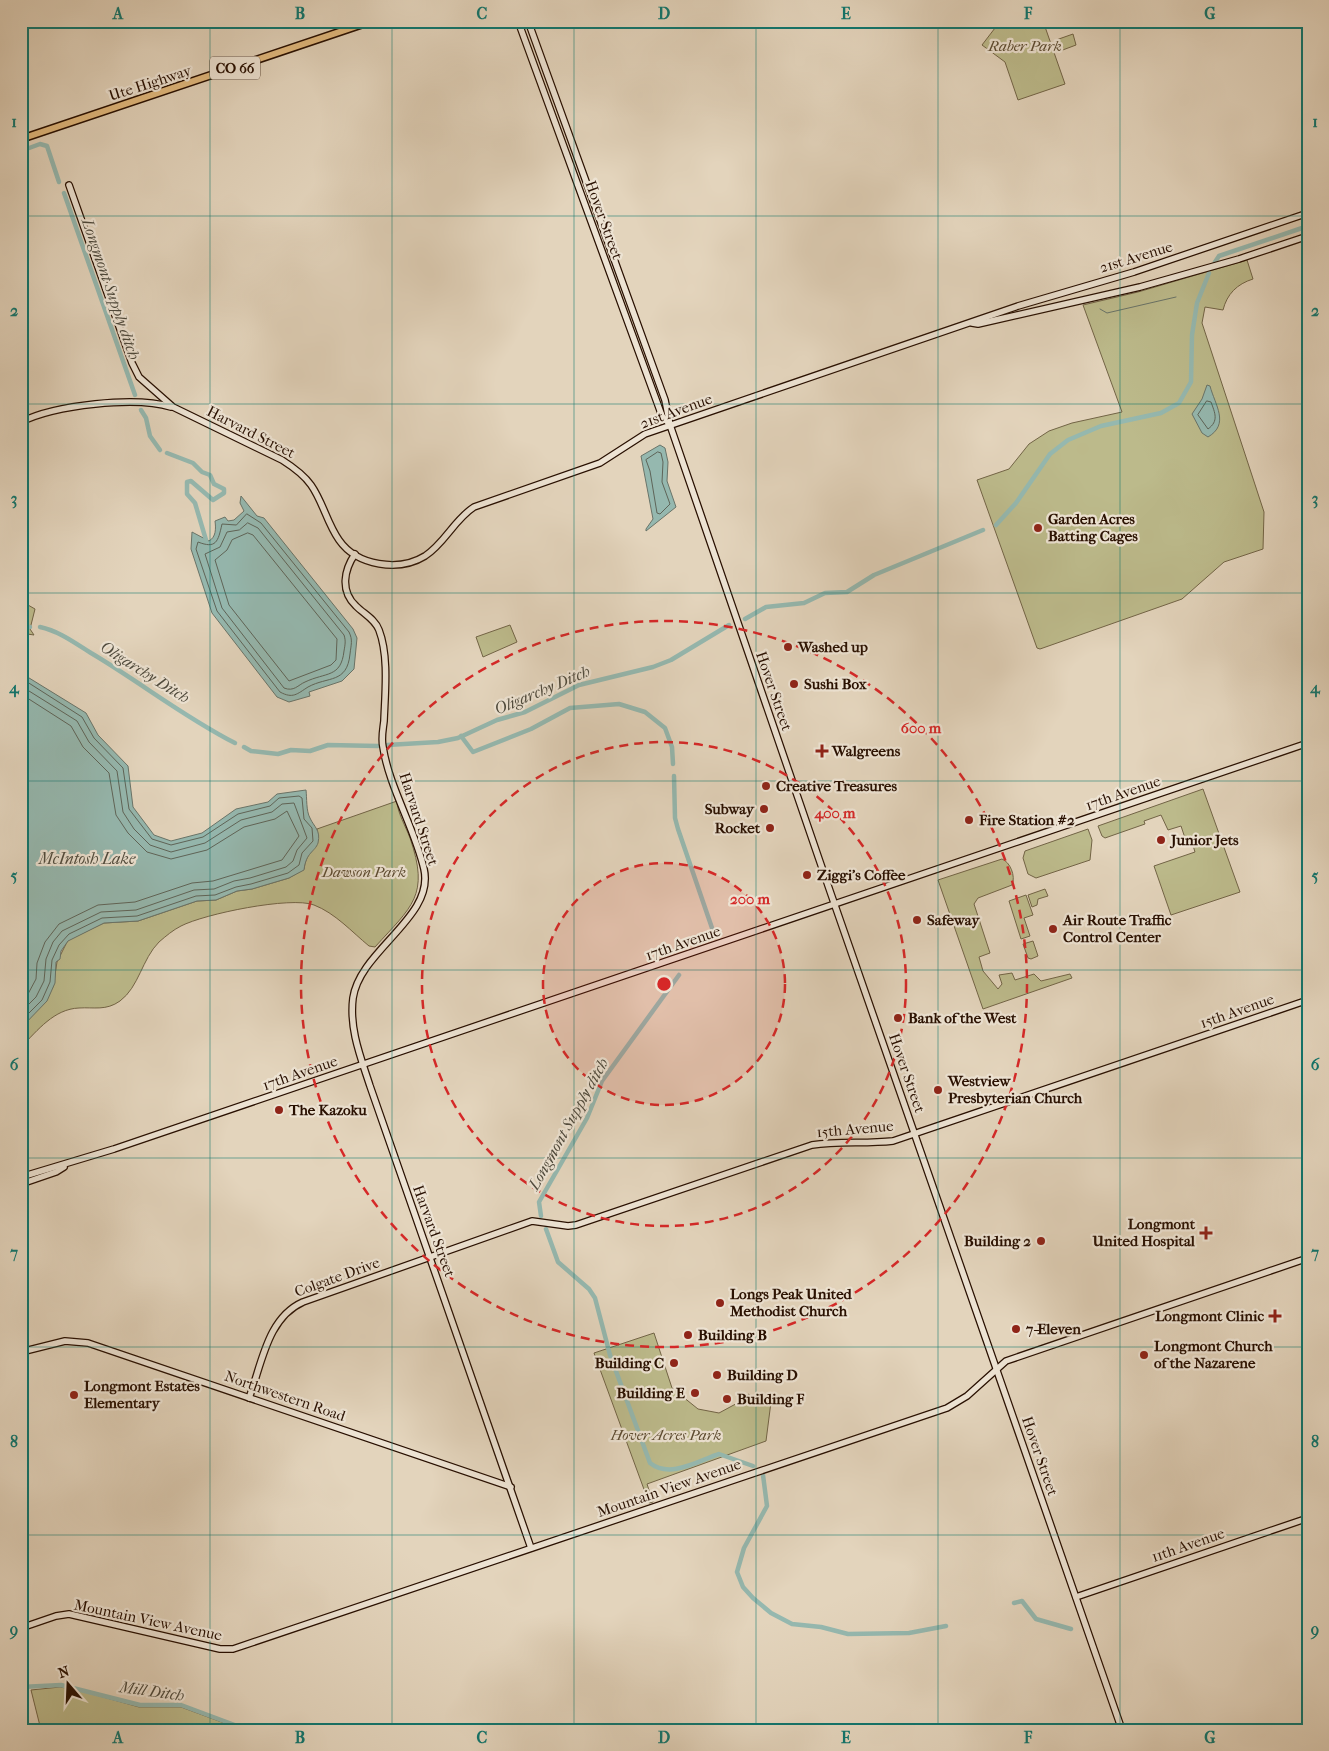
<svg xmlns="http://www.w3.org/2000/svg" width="1329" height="1751" font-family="'IM FELL French Canon',serif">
  <rect width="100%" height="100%" fill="#e3d4bc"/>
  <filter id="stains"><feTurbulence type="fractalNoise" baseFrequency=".004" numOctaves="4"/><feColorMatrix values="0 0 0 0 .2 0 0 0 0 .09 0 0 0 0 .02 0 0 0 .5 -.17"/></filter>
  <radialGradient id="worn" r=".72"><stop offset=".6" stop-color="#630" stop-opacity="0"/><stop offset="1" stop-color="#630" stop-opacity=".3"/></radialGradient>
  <g fill="#bcba8b" stroke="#726446">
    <path d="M992,21H1043L1065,84L1018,100L1005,62L982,45L995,28Z"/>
    <path d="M1073,34L1076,45L1060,51L1056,40Z"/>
    <path d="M1247,260L1253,279C1237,284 1227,294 1223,310L1205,307L1202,323L1264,512L1263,549L1224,562L1182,599L1040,649L1037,648L977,480L1009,469L1029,444L1049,431L1072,423L1122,412L1083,305L1138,292Z"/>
    <path d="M21,601L35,609L30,629L34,635L21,633Z"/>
    <path d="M510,625L517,642L483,657L476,637Z"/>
    <path d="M1203,789L1240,892L1171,915L1154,866L1195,852L1191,839L1186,841L1181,826L1168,830L1161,815L1144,821L1145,824L1105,838L1102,836L1098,826Z"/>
    <path d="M397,801C397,812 406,827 410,838C430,896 412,906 375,947L369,946C352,932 335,913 314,905C291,896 204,914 181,926C173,930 166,936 159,942C142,959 139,987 120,1001C106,1011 94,1007 79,1008C54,1009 38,1030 21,1047V1028L53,987L57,962L68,940L104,923L138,921L197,901L216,900L237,891L252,889L289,878L304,869C305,854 318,845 317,829Z"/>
    <path d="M1088,829L1092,840L1090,860L1036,878L1028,874L1023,858L1025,851Z"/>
    <path d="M1002,859C1010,862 1016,876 1012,885L978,898L974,904L990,953L979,957L983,971L998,989L1002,984L999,975L1012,973L1015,980L1034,974L1041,981L1070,974L1072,978L983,1009L938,880Z"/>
    <path d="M1045,889L1048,896L1038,899L1037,905L1032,907L1028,895Z"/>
    <path d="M1026,895L1033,915L1024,918L1030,936L1021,939L1009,901Z"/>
    <path d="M1033,941L1038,956L1031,959L1028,958L1023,944Z"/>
    <path d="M654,1333L672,1388L698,1409L719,1413L743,1400L748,1394L758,1400L771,1402L766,1441L647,1484L653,1502L649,1503L594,1353Z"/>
    <path d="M60,1687L78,1690L139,1707H181L243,1730H41L31,1690Z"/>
  </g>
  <g fill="#95b8af" stroke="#697469">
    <path d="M1207,385L1210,386C1215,405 1230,424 1208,437L1202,433L1192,414L1202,399Z"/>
    <path d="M660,445L665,448L668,462L667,481L676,507L646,531V529L653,519L641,456Z"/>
    <path d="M241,496L257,516L264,518L353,629L357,638L354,669L342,681L309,692L310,696L289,702L277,697L212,613L191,549L192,532L209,541C216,537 216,529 215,521L225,517L228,521L234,520L244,511L240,503Z"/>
    <path d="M21,673L86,713L98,735L128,766L133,807L154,835L171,841L202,833L236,809L268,802L277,794L306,790C307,798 306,811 310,818C314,827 321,830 318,843C315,852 306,852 304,870L289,878L252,889L237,891L216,900L197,901L138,921L104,923L68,941L61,951L60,959L56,962L55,983L47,1001L21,1028Z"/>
  </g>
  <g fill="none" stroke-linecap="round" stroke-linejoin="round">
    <g stroke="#5e6458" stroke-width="1">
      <path d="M1207,401L1211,402C1215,413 1219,421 1208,429L1198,415Z"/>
      <path d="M658,452L661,453L663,462L662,482L670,504L660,514L657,513L650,471L646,460Z"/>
      <path d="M247,514L261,523L349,632C353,640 351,645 350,654C347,684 328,676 308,687C297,694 293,699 280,692L217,611L196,549L198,542C216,549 218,542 222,524L236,525Z"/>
      <path d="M248,523L258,528L344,635C346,641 345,645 344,651C341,678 326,672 305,682C298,685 294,692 284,688L222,608L205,554L220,547L227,532L239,530Z"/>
      <path d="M248,533L253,535L337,639L336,660L331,665L289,681L229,605L215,560L227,550L232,540Z"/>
      <path d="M21,678L82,717L94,738L123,768L129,809L152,839L171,845L203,837L238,814L270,806L279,798L299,796L302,798L304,819L312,828L313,841L302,853L299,865L288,873L251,884L236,887L215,895L196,896L137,916L102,918L69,934L59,945L52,960L50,982L42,1000L21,1021"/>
      <path d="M21,686L77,721L89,742L117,771L123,812L134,829L150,845L171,852L205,843L241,820L272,812L282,804L294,803L307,838L297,850L293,861L286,867L250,878L234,881L214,889L194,890L136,910L101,912L62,931L53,942L46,959L44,981L36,997L21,1012"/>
      <path d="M21,694L71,726L83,747L109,773L116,815L128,833L147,852L171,859L207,850L244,827L275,819L287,811L299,836L282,860L213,881L192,883L135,902L98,905L59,924L45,942L37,963L36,979L28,994L21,1002"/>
    </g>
    <path stroke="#697469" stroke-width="1" d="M1100,309L1107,313L1176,297"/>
    <g stroke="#95b8af" stroke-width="4.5">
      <path d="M21,151L40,144L47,146L59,182"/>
      <path d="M64,193L135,395"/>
      <path d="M1215,262L1219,256L1308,226"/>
      <path d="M141,410L146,418L150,436L160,450"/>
      <path d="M167,453L193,463L202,472L210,475L214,484L224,489V493L213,500L191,481L187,482V494L195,503L206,540"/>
      <path d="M996,525L1016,503L1050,454L1068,440L1101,426L1161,413L1179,403L1191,382L1192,335L1197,303L1209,273"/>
      <path d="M745,619L766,607L804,603L825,593L847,592L874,575L983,530"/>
      <path d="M21,626L30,627"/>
      <path d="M40,627C59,631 75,643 91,653C140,682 184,717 235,743"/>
      <path d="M461,736L473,752L531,729L570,708L619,704L645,712L665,728L672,747L673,764"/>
      <path d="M387,745L438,742L458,738L497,720L525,712L579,685L653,667L671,660L729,625"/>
      <path d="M244,747L251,751L278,754L291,750L310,751L328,745L378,746"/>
      <path d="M674,776L675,818L678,829L712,928"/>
      <path d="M541,1216L539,1202L587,1118L602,1081L679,975"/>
      <path d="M546,1229L558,1262L589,1289L595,1298L610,1355L650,1463C670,1479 698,1461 719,1454L753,1466"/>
      <path d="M763,1475L767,1506L744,1548L737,1572L743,1587L753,1598L771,1613L792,1624L821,1627L848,1634L909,1633L946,1626"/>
      <path d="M1014,1603L1022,1601L1036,1619L1071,1629"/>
      <path d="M21,1687L61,1685L140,1705H181L248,1730"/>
    </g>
    <g stroke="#280f00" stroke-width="8">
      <g id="secondary">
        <path d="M518,21L662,416L670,425"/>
        <path d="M528,21L665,400L670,425L831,894L1122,1730"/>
        <path d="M1305,21L1308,30"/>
        <path d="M69,185L132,363L139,377L173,407L282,460C293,467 304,475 311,485C323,502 327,523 339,540C357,566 399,572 425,556C445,543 454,520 474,507L600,463L645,434L1018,306L1134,272L1308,213"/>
        <path d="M972,323L978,324L1140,287L1239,259L1308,236"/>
        <path d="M21,422C55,405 135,396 171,407"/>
        <path d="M355,554C344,570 340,591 356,606C364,614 375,619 379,630C389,656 385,693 384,721C383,730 381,738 383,747C389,787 415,829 424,869C435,917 360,950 353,998C349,1029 361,1058 370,1086L531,1548"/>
        <path d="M21,1177L114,1149L1308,743"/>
        <path d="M21,1184L56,1172L64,1167"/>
        <path d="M21,1352L65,1341L88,1343L511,1487"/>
        <path d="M249,1398C262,1364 267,1318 303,1302L532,1221L568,1226L576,1225L812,1145C839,1141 866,1144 893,1141L1308,1000"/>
        <path d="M1076,1597L1308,1518"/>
        <path d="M21,1628L56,1616L69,1614L220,1649H233L947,1408L967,1396L1006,1361L1308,1258"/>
      </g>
    </g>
    <g stroke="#280f00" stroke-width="9">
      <path id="primary" d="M21,139L372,21"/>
    </g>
    <use href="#secondary" stroke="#ede3d3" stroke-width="5.5"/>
    <use href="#primary" stroke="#e2ba7e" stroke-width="6"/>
  </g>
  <path fill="none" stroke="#0f766e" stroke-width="1" stroke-opacity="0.55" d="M210,21V1730M392,21V1730M574,21V1730M756,21V1730M938,21V1730M1120,21V1730M21,216H1308M21,404H1308M21,593H1308M21,781H1308M21,970H1308M21,1158H1308M21,1347H1308M21,1535H1308"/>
  <circle cx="664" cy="984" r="121" fill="#d62828" fill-opacity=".12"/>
  <g fill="none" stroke="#d62828" stroke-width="2.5" stroke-dasharray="9 6">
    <circle cx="664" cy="984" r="121"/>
    <circle cx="664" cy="984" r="242"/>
    <circle cx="664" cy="984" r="363"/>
  </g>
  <g fill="#8f2418" stroke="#ede3d3" stroke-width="2">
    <circle cx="1038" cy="528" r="5"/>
    <circle cx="788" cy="647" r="5"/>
    <circle cx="794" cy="684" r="5"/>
    <path d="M819.5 743.5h5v5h5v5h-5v5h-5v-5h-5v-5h5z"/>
    <circle cx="766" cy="786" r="5"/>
    <circle cx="764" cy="809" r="5"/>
    <circle cx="969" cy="820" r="5"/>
    <circle cx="770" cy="828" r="5"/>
    <circle cx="1161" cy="840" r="5"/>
    <circle cx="807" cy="875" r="5"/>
    <circle cx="917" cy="920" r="5"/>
    <circle cx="1053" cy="929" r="5"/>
    <circle cx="898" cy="1018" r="5"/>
    <circle cx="938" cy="1090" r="5"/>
    <circle cx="279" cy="1110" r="5"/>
    <path d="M1203.5 1225.5h5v5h5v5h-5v5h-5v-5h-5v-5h5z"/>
    <circle cx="1041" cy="1241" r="5"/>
    <circle cx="720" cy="1303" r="5"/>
    <path d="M1272.5 1308.5h5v5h5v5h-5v5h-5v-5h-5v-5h5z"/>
    <circle cx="1016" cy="1329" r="5"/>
    <circle cx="688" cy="1335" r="5"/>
    <circle cx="1144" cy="1355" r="5"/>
    <circle cx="674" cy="1363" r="5"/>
    <circle cx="717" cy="1375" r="5"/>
    <circle cx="695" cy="1393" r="5"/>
    <circle cx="74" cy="1395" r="5"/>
    <circle cx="727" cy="1399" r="5"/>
  </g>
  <g text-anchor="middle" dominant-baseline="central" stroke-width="4.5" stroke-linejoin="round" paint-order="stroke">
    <rect fill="#ede3d3" stroke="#634f3f" stroke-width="1" x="210" y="56.5" width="50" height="23" rx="4"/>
    <g font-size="14" font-weight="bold" fill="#280f00">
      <text x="235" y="68">CO 66</text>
    </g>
    <g font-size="15" font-style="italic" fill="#5c4b31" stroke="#ede3d3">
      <text x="1025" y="46">Raber Park</text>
      <text x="364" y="872">Dawson Park</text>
      <text x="666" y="1435">Hover Acres Park</text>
    </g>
    <g font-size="15" fill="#280f00" stroke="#ede3d3">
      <text transform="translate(150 83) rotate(-18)">Ute Highway</text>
      <text transform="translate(604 220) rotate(70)">Hover Street</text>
      <text transform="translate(1136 257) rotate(-17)">21st Avenue</text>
      <text transform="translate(676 411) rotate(-20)">21st Avenue</text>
      <text transform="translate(251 432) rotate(27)">Harvard Street</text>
      <text transform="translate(774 691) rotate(71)">Hover Street</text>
      <text transform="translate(1123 793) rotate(-19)">17th Avenue</text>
      <text transform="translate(419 819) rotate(72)">Harvard Street</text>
      <text transform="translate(683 943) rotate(-19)">17th Avenue</text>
      <text transform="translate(1237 1011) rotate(-19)">15th Avenue</text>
      <text transform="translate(300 1073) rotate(-19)">17th Avenue</text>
      <text transform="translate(907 1073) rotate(71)">Hover Street</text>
      <text transform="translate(855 1129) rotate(-5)">15th Avenue</text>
      <text transform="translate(434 1231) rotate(70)">Harvard Street</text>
      <text transform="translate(337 1277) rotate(-20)">Colgate Drive</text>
      <text transform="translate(285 1396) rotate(19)">Northwestern Road</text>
      <text transform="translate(1040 1456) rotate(71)">Hover Street</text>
      <text transform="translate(669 1488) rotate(-19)">Mountain View Avenue</text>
      <text transform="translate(1188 1545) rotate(-19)">11th Avenue</text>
      <text transform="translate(148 1620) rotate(12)">Mountain View Avenue</text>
    </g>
    <g font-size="15" font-weight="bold" fill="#280f00" stroke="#ede3d3" text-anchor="start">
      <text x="1048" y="519">Garden Acres<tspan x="1048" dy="17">Batting Cages</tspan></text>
      <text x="798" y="647">Washed up</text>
      <text x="804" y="684">Sushi Box</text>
      <text x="832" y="751">Walgreens</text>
      <text x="776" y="786">Creative Treasures</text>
      <text x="754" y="809" text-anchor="end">Subway</text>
      <text x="979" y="820">Fire Station #2</text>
      <text x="760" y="828" text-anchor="end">Rocket</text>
      <text x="1171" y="840">Junior Jets</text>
      <text x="817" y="875">Ziggi's Coffee</text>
      <text x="927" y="920">Safeway</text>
      <text x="1063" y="920">Air Route Traffic<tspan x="1063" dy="17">Control Center</tspan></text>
      <text x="908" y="1018">Bank of the West</text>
      <text x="948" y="1081">Westview<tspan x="948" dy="17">Presbyterian Church</tspan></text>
      <text x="289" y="1110">The Kazoku</text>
      <text x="1195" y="1224" text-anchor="end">Longmont<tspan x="1195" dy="17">United Hospital</tspan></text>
      <text x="1031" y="1241" text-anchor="end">Building 2</text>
      <text x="730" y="1294">Longs Peak United<tspan x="730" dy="17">Methodist Church</tspan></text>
      <text x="1264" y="1316" text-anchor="end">Longmont Clinic</text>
      <text x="1026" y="1329">7-Eleven</text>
      <text x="698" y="1335">Building B</text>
      <text x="1154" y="1346">Longmont Church<tspan x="1154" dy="17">of the Nazarene</tspan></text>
      <text x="664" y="1363" text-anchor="end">Building C</text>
      <text x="727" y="1375">Building D</text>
      <text x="84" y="1386">Longmont Estates<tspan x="84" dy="17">Elementary</tspan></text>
      <text x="685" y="1393" text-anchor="end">Building E</text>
      <text x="737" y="1399">Building F</text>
    </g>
    <g font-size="16" font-style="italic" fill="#4e4a3d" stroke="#ede3d3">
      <text transform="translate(111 289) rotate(71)">Longmont Supply ditch</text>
      <text transform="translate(145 672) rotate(32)">Oligarchy Ditch</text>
      <text transform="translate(542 690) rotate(-23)">Oligarchy Ditch</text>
      <text x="87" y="858">McIntosh Lake</text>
      <text transform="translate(568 1124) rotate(-61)">Longmont Supply ditch</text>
      <text transform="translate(152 1691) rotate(8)">Mill Ditch</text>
    </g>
  </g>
  <circle cx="664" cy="984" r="8" fill="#d62828" stroke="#ede3d3" stroke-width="2.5"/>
  <g font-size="15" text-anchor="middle" font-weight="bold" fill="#d62828" stroke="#ede3d3" stroke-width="4.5" stroke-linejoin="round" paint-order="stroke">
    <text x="921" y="733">600 m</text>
    <text x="835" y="818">400 m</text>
    <text x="750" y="904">200 m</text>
  </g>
  <rect width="1329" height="1751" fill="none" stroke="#e3d4bc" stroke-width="55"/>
  <g transform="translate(68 1684) rotate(341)" stroke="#ede3d3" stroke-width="4" paint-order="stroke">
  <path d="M0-4L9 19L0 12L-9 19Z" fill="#280f00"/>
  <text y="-8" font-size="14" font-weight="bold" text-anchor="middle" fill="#280f00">N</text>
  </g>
  <rect x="28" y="28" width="1274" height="1696" fill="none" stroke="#0f766e" stroke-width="2"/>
  <g font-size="16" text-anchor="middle" font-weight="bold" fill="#0f766e">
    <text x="118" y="19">A</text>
    <text x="300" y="19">B</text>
    <text x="482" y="19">C</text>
    <text x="664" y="19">D</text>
    <text x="846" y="19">E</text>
    <text x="1028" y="19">F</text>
    <text x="1210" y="19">G</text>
    <text x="14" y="127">1</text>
    <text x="1315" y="127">1</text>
    <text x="14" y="316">2</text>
    <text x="1315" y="316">2</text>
    <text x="14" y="504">3</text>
    <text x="1315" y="504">3</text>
    <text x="14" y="693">4</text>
    <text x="1315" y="693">4</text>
    <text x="14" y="881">5</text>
    <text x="1315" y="881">5</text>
    <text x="14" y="1070">6</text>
    <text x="1315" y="1070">6</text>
    <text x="14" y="1258">7</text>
    <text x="1315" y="1258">7</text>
    <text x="14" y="1447">8</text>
    <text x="1315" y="1447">8</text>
    <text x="14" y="1635">9</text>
    <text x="1315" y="1635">9</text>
    <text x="118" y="1743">A</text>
    <text x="300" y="1743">B</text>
    <text x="482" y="1743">C</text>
    <text x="664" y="1743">D</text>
    <text x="846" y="1743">E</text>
    <text x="1028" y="1743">F</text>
    <text x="1210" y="1743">G</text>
  </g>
  <rect width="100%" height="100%" filter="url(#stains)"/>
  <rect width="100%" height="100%" fill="url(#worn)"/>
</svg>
